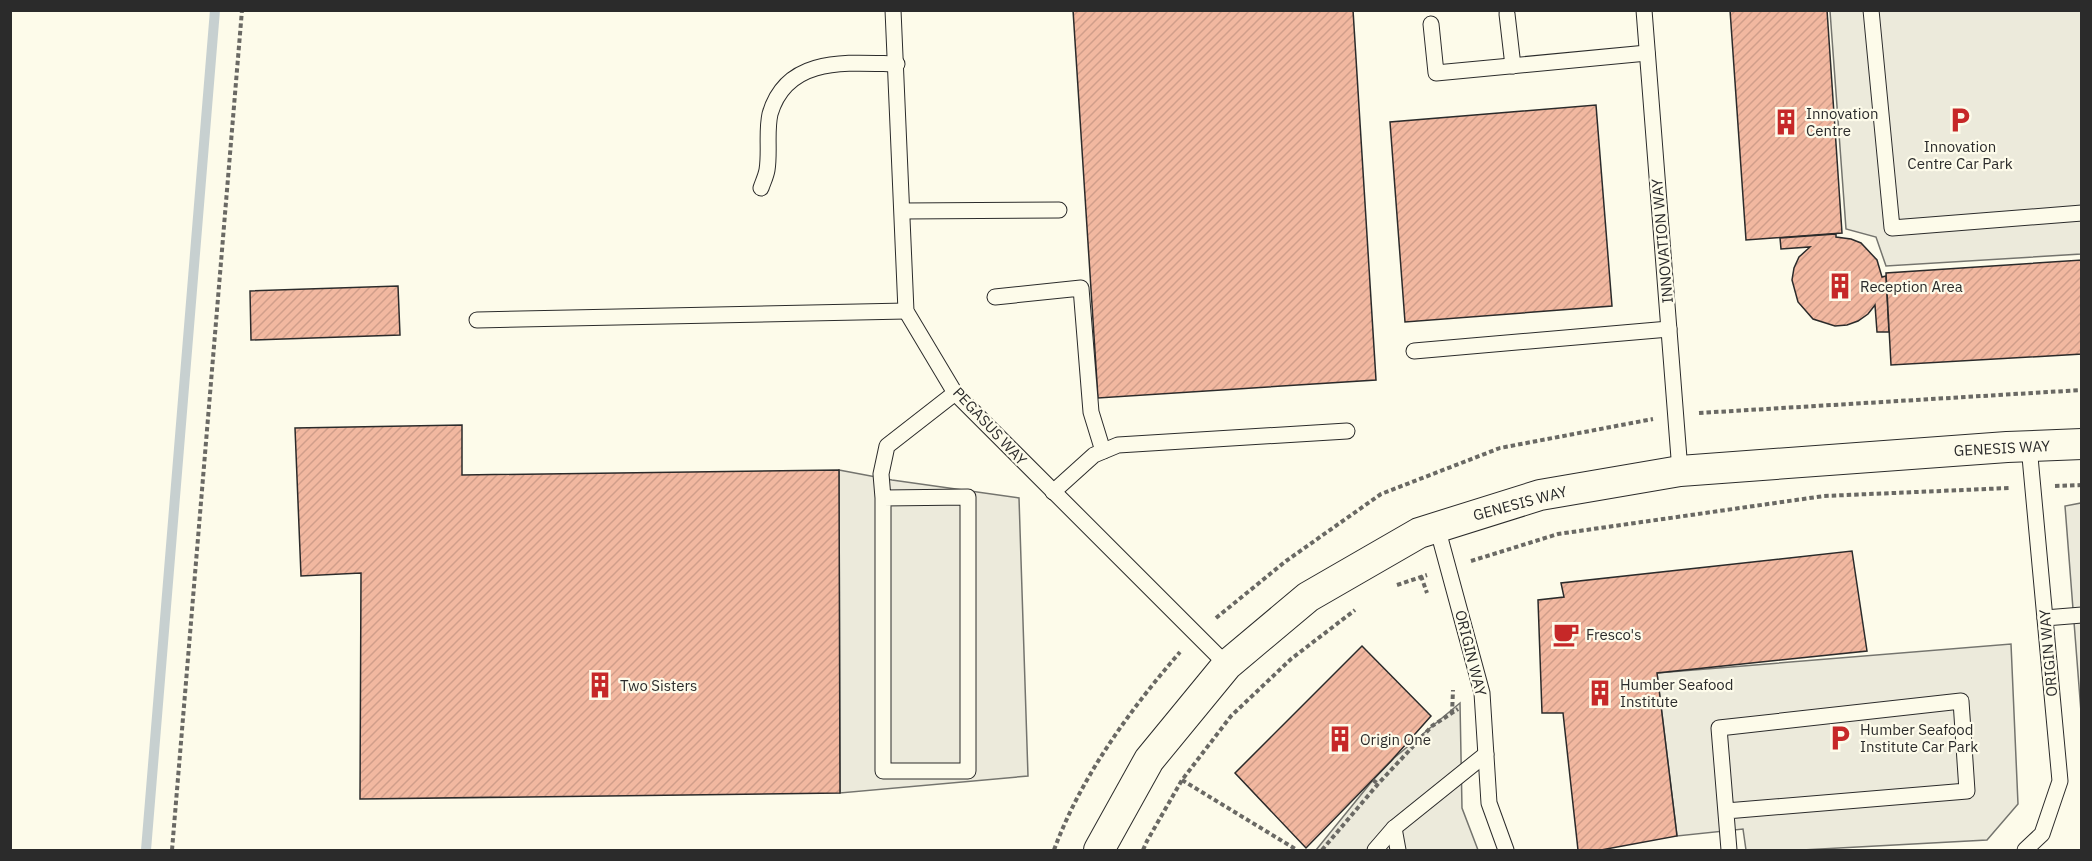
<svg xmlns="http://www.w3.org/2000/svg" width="2092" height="861" font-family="'IBM Plex Sans',sans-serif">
  <defs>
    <pattern id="building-hatch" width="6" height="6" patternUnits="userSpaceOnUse" patternTransform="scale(1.5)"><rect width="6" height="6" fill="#f2b8a0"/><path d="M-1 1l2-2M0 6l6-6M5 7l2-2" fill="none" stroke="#d09e8a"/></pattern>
  </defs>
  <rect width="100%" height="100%" fill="#fdfbea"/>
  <g fill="#eceadb" stroke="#74746e" stroke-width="1.5">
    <path d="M1830,11H2081V254L1886,266L1876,237L1846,229Z"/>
    <path d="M839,470L892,480L1019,498L1028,776L840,793Z"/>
    <path d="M2081,503V712L2065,506Z"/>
    <path d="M2011,644L2018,804L1987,840L1802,850H1746L1743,829L1677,836L1657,673Z"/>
    <path d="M1460,703L1462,808L1478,850H1316L1373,780L1394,758Z"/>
  </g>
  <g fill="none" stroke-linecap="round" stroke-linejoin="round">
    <path stroke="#c7d0d0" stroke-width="10" d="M146,850L215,10"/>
  </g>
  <g fill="url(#building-hatch)" stroke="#2b2b2b" stroke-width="1.5">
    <path d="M1073,10H1353L1376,380L1098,398Z"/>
    <path d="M1730,10H1827L1842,233L1746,240Z"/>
    <path d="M1596,105L1612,306L1405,322L1390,122Z"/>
    <path d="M1836,234V237L1851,239L1861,243L1877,260L1882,277L1886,276L1889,332H1877L1875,305L1868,314L1858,321L1847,325L1835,326L1813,319L1798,302L1792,280L1794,268L1799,257L1810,247L1781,249L1780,238Z"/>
    <path d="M2082,260V354L1891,365L1886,273Z"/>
    <path d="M398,286L400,335L251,340L250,291Z"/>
    <path d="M462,425V475L839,470L840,793L360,799L361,573L301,576L295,428Z"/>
    <path d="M1852,551L1867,651L1657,673L1677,836L1601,850H1578L1563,713H1542L1538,600L1564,597L1561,583Z"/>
    <path d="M1362,646L1431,716L1391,761L1306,848L1235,773Z"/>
  </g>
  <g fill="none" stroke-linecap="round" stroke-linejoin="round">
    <g stroke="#2b2b2b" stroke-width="17">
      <g id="service">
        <path d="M893,10L906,311L955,393L1227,665"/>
        <path d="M1644,10L1680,471"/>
        <path d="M1871,10L1892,228L2082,213"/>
        <path d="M1507,14L1513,66"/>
        <path d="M1431,24L1436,73L1647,53"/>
        <path d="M761,188C763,182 766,176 767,170C770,152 766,132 770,114C787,55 849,63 897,64"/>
        <path d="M903,211L1059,210"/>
        <path d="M995,297L1081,288L1091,412L1103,451"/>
        <path d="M477,320L906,311"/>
        <path d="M1414,351L1669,329"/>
        <path d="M1053,492L1094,455L1118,445L1347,431"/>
        <path d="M883,498L968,497V771H883V498L881,474L887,446L955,393"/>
        <path d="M1437,527L1482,693L1489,803L1506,850"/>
        <path d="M2045,618L2082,615"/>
        <path d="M1726,811L1967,791L1961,701L1719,728L1729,850"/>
        <path d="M1394,828L1398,850"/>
        <path d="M1375,850L1394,828L1486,754"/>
        <path d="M2025,850L2042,834L2060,781L2029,446"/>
      </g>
    </g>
    <g stroke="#2b2b2b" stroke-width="32">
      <path id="minor" d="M1099,850L1149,760L1227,665L1308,597L1419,533L1540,495L1680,471L2007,447L2082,444"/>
    </g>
    <g stroke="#6a6964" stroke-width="4" stroke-dasharray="4.5 3" stroke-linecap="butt">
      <path d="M1699,413L2082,390"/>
      <path d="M2055,486L2082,485"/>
      <path d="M1471,561L1558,534L1824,496L2009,488"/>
      <path d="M1421,576L1427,593"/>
      <path d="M1397,585L1427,575"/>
      <path d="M1216,618L1286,561L1381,494L1500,448L1653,419"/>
      <path d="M1452,714L1453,690"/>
      <path d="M1182,780L1297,850"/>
      <path d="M1373,780L1378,784"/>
      <path d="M172,850L242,10"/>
      <path d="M1054,850C1081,777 1129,711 1180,652"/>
      <path d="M1143,850L1147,841L1182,780L1231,716L1291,659L1355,610"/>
      <path d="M1322,850L1378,784L1432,726L1458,709"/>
    </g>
    <use href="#service" stroke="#fdfbea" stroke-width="15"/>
    <use href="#minor" stroke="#fdfbea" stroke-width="30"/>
  </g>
  <defs>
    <g id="parking-bare" transform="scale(2.07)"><path d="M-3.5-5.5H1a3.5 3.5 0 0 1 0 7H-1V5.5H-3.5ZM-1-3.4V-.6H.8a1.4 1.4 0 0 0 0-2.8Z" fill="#c62828" stroke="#fdfbea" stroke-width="2.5" paint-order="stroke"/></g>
    <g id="building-bare" transform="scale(2.07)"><path d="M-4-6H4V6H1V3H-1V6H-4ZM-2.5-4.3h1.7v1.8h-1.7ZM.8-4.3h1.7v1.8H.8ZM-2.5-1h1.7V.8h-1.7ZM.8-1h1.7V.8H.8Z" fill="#c62828" stroke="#fdfbea" stroke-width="2.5" paint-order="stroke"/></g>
    <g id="cafe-bare" transform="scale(2.07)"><path d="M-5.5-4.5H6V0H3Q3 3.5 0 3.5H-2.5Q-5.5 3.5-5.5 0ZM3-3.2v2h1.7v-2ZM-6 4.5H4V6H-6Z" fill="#c62828" stroke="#fdfbea" stroke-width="2.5" paint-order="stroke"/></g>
  </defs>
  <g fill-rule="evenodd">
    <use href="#parking-bare" x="1960" y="120"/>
    <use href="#building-bare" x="1786" y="122"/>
    <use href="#building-bare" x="1840" y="286"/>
    <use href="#cafe-bare" x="1566" y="634"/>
    <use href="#building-bare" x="600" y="685"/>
    <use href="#building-bare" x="1600" y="693"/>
    <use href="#parking-bare" x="1840" y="738"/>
    <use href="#building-bare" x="1340" y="739"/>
  </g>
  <g text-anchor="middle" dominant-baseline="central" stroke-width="4.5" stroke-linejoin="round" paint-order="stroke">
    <g font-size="15" fill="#2b2b2b" stroke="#fdfbea" text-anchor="start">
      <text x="1806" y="113">Innovation<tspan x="1806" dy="17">Centre</tspan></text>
      <text x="1960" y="146" text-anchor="middle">Innovation<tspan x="1960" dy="17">Centre Car Park</tspan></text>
      <text x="1860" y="286">Reception Area</text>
      <text x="1586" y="634">Fresco's</text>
      <text x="1620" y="684">Humber Seafood<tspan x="1620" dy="17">Institute</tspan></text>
      <text x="620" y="685">Two Sisters</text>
      <text x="1860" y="729">Humber Seafood<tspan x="1860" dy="17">Institute Car Park</tspan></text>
      <text x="1360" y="739">Origin One</text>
    </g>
    <g font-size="15" fill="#2b2b2b" stroke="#fdfbea">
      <text transform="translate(1662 241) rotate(-95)">INNOVATION WAY</text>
      <text transform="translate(990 426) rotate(47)">PEGASUS WAY</text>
      <text transform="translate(2002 448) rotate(-3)">GENESIS WAY</text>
      <text transform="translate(1520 503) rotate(-15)">GENESIS WAY</text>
      <text transform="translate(1471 653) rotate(76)">ORIGIN WAY</text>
      <text transform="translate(2048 653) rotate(-95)">ORIGIN WAY</text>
    </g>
  </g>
  <rect width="2092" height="861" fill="none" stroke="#2b2b2b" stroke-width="24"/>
</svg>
